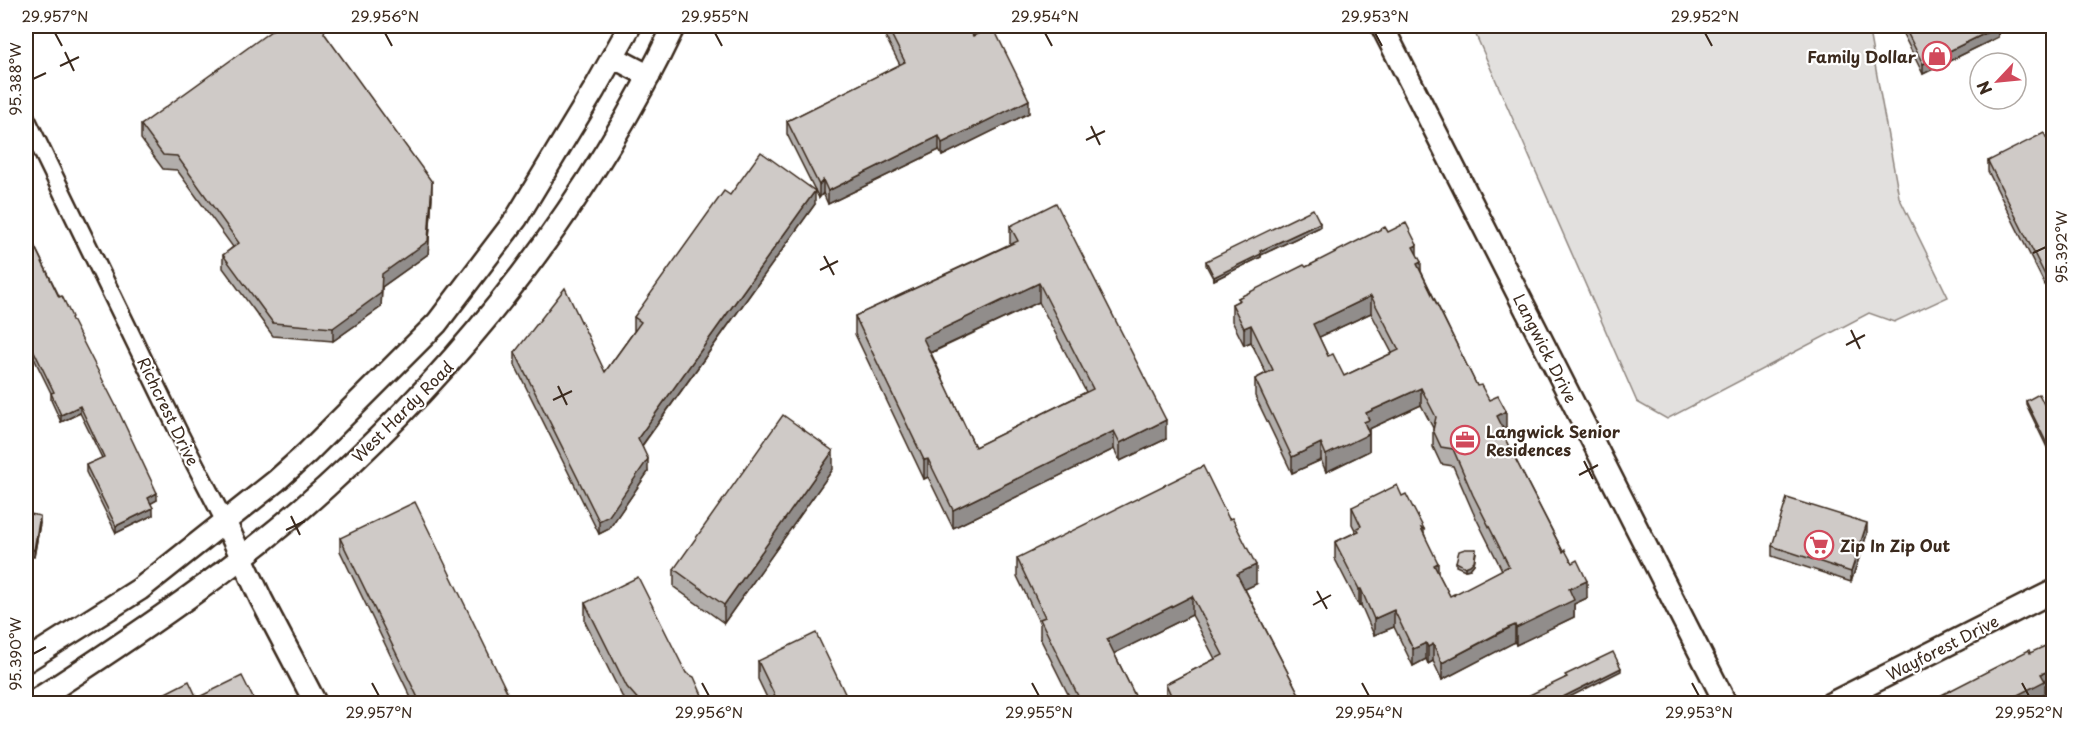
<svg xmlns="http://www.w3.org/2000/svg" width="2079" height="729" font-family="'Playpen Sans',sans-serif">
  <rect width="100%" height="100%" fill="#fff"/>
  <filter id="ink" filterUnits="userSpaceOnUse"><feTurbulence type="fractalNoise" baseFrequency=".0167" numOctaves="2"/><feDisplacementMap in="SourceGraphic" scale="12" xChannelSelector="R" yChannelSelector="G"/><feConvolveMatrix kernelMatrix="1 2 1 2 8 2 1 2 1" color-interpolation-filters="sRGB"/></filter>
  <g filter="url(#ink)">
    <path fill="#e2e0de" stroke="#8e857e" stroke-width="1.5" d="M1472,26H1868L1899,197L1948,297L1894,322L1869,313L1667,419L1637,402Z"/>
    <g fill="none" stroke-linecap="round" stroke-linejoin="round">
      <g stroke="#3b2a1e" stroke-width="21">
        <path id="minor" d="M26,118L181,437L225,522"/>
      </g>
      <g stroke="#3b2a1e" stroke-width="26">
        <g id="tertiary">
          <path d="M1382,26L1726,704"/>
          <path d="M613,57L649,76"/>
          <path d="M225,522L261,599L316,704"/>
          <path d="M26,661L140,589L276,481L307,453L437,323L516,219L594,90L630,26"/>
          <path d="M30,704C132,638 236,569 326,487C469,357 591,200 674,26"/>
          <path d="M1830,704L2054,591"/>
        </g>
      </g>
      <use href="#minor" stroke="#fff" stroke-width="16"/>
      <use href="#tertiary" stroke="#fff" stroke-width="21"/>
    </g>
    <g fill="#b2aeab" stroke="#3b2a1e" stroke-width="1.5" fill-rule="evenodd">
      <path d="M880,26H968L973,36L1029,113L942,156L939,150L828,204L823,193L819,198L787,134V121L900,65Z"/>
      <path d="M1899,26H1998V37L1923,74Z"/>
      <path d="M324,33L432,196L428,254L382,287L381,307L333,341L273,336L223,268V255L233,247L177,170L163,169L141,139V125Z"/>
      <path d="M2054,153V303L1988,171V161Z"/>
      <path d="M730,195L815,204L642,446L648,472L609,529L599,534L515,365V352L605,372L635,330H634V317Z"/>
      <path d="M26,221L34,245L72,322L157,500L151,503L153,515L116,533L86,472V465L102,458L80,413L61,422L51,400V393L28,346L26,313Z"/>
      <path d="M1010,226L1166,439L1120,461L1114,449L953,528L928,477L924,479L855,334V316L1010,244ZM1039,302L1086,392L975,447L931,353Z"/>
      <path d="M1320,227L1261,255V257L1214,280L1206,265V261Z"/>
      <path d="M1388,232L1417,255L1421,271L1477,386L1489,400L1506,428L1504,429L1505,439L1587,598L1574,604V617L1516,645L1515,642L1508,645L1442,680L1433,661L1428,664L1426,659L1413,666L1394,627L1374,635L1361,605L1359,606L1335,559V542L1356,532L1352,524V507L1402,496L1424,529V533L1438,573L1450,596H1454L1502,570L1473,512L1453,466L1441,464L1433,447V428L1421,405L1369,429V451L1326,472L1321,460L1292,473L1255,396V379L1266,373L1251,342L1244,345L1232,321V304L1238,301V298L1306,267ZM1371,313L1392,353L1344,376L1328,356L1319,337Z"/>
      <path d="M2026,401L2054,425V462L2026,404Z"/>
      <path d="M833,469L724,623L674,587V569Z"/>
      <path d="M26,513L40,523L34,557L26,555Z"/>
      <path d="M1867,534L1851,582L1772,556V546Z"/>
      <path d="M340,538L513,704H414L340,551Z"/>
      <path d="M1476,553L1474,564L1470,569L1465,570L1456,566V562Z"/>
      <path d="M1017,558L1256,584L1245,589L1304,704H1166V684L1215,659L1192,615L1114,653L1139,704H1073L1040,638V624L1017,576Z"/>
      <path d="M585,603L686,673L706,704H626L585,622Z"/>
      <path d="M758,661L850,704H770L758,679Z"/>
    </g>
    <g fill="#918d8b" stroke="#3b2a1e" stroke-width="1.5">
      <path d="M1998,27V37L1923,74V64Z"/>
      <path d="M1029,100V113L942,156V143Z"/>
      <path d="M939,136V150L828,204V191Z"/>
      <path d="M823,180V193L819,198V185Z"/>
      <path d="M432,182V196L428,254L382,287L381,307L333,341V328Z"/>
      <path d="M815,191V204L638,451V438Z"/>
      <path d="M1320,223V227L1261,255V257L1214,280V277L1260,251Z"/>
      <path d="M1417,245V262L1413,247Z"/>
      <path d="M1421,262V279L1417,264Z"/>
      <path d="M1039,283V302L923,356V338Z"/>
      <path d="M1371,296V313L1313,340V324Z"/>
      <path d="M1251,325V342L1244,345V328Z"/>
      <path d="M28,339V346L26,347V340Z"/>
      <path d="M1421,388V405L1369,429V451L1326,472V455L1364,422L1366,413Z"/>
      <path d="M80,406V413L61,422V415Z"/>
      <path d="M1506,411V428L1497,432V416Z"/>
      <path d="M1166,420V439L1120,461V443Z"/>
      <path d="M1114,431V449L953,528V510Z"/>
      <path d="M1321,443V460L1292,473V457Z"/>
      <path d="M833,451V469L724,623V605Z"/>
      <path d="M648,459V472L609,529L599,534V521Z"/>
      <path d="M928,459V477L924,479V460Z"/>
      <path d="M29,487V494L26,495V488Z"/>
      <path d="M157,493V500L148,505V498Z"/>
      <path d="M153,508V515L116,533V526Z"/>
      <path d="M40,516V523L34,557V550Z"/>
      <path d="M1867,523V534L1851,582V572Z"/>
      <path d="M1476,549L1474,564L1470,569L1465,570V567Z"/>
      <path d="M1438,563V580L1434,565Z"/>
      <path d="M1256,565V584L1237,593V574Z"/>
      <path d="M1587,581V598L1574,604V617L1516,645V628L1569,589Z"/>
      <path d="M1359,589H1361V605L1359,606Z"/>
      <path d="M1192,596V615L1107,657V639Z"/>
      <path d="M1394,610V627L1374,635V619Z"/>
      <path d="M1515,625V642L1442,680V663Z"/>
      <path d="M1426,643V659L1413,666V649Z"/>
      <path d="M1433,644V661L1428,664V647Z"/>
      <path d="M1621,668V671L1556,704H1549Z"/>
      <path d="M2054,669V680L2045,685V693L2024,704H2000L2041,674Z"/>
    </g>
    <g fill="#cfcac7" stroke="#3b2a1e" stroke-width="1.5" fill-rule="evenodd">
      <path d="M278,26H322L325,29L324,33L432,182L428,241L382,274L381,293L333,328L273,323L223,255L239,243L177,156L163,155L141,125Z"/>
      <path d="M887,26H968L973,36L993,27L1029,100L942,143L939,136L828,191L823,180L819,185L787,121L905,62Z"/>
      <path d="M1904,26H1998V27L1923,64Z"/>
      <path d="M2044,133L2054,153V293L1988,161Z"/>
      <path d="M761,152L815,191L638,438L648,459L609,516L599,521L515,352L565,288L605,372L641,322L634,317L724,191L730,195Z"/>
      <path d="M1056,203L1166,420L1120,443L1114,431L953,510L928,459L924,460L855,316L1018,241L1010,226ZM1039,283L1093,389L975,447L923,338Z"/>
      <path d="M1313,209L1320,223L1260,251L1261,254L1214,277L1206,261Z"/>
      <path d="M26,221L34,238L31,239L59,297L62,296L72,317L71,318L116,406L157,493L148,498L153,508L116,526L86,465L104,457L80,406L61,415L51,393L54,392L28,339L26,340V314L29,313L26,306Z"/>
      <path d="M1406,223L1417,245L1413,247L1421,262L1417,264L1477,386L1481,385L1489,400L1498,396L1506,411L1497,416L1505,432L1502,433L1563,552L1565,550L1572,563L1577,560L1587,581L1569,589L1574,600L1516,628L1515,625L1508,628L1442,663L1433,644L1428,647L1426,643L1413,649L1394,610L1374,619L1361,589H1359L1335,542L1359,531L1357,528L1361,526L1352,507L1397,485L1402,496L1406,494L1424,529L1421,528L1438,563L1434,565L1450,596L1454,594V596L1455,594L1509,566L1473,495L1453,449L1441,447L1433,430L1436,417L1421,388L1366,413L1369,420L1364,422L1369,434L1326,455L1321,443L1292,457L1255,379L1273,370L1251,325L1244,328L1232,304L1240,300L1238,298L1304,265L1306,267L1314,263L1385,227L1388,232ZM1371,296L1399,350L1344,376L1333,354L1328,356L1313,324Z"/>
      <path d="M2039,394L2054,425V458L2026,401Z"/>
      <path d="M783,415L833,451L724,605L674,569Z"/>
      <path d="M1203,466L1229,519L1232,518L1256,565L1237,574L1304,704H1175L1166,684L1223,655L1192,596L1107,639L1139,704H1082L1040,619L1045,617L1017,558Z"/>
      <path d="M26,480L29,487L26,488Z"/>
      <path d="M1787,498L1867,523L1851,572L1772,546Z"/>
      <path d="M415,502L513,704H421L340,538Z"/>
      <path d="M26,513L40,516L34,550L26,548Z"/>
      <path d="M1465,549H1476L1474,561L1470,565L1465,567L1456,562L1459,551Z"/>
      <path d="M638,577L686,673L694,677L706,704H642L627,687L585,603Z"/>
      <path d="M816,633L850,704H779L758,661Z"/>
      <path d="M2054,642V669L2041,674L2045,681L2000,704H1924L2029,650L2030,653Z"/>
      <path d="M1613,652L1621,668L1549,704H1511L1567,677L1565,675Z"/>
      <path d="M242,676L256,704H144L189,681L197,698Z"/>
    </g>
  </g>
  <path fill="none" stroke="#3b2a1e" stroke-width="2" d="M55,33L62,46M385,33L392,46M715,33L722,46M1045,33L1052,46M1375,33L1382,46M1705,33L1712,46M65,52L74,71M60,66L79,57M33,79L46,73M1091,126L1100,145M1086,140L1105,131M2033,253L2046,247M824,256L834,275M820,270L838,261M1851,330L1860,349M1846,345L1865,335M558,386L567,405M553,400L572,391M1584,461L1593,479M1579,475L1598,465M291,516L300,535M286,530L305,521M1317,591L1327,609M1313,605L1331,595M33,654L46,647M372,683L379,696M702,683L709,696M1032,683L1039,696M1362,683L1369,696M1692,683L1699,696M2022,683L2029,696"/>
  <defs>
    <g id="shop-ring" transform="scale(1.5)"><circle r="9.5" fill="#fff" stroke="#d1495b" stroke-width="1.5"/><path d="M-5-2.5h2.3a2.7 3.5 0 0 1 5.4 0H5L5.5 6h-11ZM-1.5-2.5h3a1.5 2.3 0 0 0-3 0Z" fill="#d1495b"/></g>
    <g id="office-ring" transform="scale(1.5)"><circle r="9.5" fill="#fff" stroke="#d1495b" stroke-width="1.5"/><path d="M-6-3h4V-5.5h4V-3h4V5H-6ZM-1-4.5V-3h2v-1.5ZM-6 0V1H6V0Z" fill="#d1495b"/></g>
    <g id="supermarket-ring" transform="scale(1.5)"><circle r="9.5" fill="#fff" stroke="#d1495b" stroke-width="1.5"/><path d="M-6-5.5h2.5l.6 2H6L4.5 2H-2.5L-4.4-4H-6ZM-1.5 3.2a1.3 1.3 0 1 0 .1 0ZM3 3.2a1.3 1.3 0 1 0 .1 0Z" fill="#d1495b"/></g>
  </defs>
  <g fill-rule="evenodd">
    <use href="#shop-ring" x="1937" y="56"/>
    <use href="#office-ring" x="1465" y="440"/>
    <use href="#supermarket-ring" x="1819" y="545"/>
  </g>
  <g text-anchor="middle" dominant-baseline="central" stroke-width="4.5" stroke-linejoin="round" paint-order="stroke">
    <g font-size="16" font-weight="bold" fill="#3b2a1e" stroke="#fff" text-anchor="start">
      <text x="1916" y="56" text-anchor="end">Family Dollar</text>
      <text x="1486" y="431">Langwick Senior<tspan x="1486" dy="18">Residences</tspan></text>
      <text x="1840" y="545">Zip In Zip Out</text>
    </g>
    <g font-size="16" fill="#3b2a1e" stroke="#fff">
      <text transform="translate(1546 348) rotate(63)">Langwick Drive</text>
      <text transform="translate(169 411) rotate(64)">Richcrest Drive</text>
      <text transform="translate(402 411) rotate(-45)">West Hardy Road</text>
      <text transform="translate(1942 647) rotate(-27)">Wayforest Drive</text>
    </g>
  </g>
  <rect width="2079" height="729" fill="none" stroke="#fff" stroke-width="66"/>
  <g transform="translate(1998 81) rotate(244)"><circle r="28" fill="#ffffff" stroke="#b1aaa5" stroke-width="1.5"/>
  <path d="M0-4.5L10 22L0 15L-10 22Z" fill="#d1495b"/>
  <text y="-9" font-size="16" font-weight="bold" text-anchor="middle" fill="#3b2a1e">N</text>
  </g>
  <rect x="33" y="33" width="2013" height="663" fill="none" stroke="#3b2a1e" stroke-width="2"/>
  <g font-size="15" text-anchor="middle" fill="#3b2a1e">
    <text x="55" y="22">29.957°N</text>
    <text x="385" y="22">29.956°N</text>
    <text x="715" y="22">29.955°N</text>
    <text x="1045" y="22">29.954°N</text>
    <text x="1375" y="22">29.953°N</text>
    <text x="1705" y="22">29.952°N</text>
    <text transform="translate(16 79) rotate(-90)" y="5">95.388°W</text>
    <text transform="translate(2062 247) rotate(-90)" y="5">95.392°W</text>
    <text transform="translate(16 654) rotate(-90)" y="5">95.390°W</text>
    <text x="379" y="718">29.957°N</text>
    <text x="709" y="718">29.956°N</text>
    <text x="1039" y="718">29.955°N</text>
    <text x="1369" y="718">29.954°N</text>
    <text x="1699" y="718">29.953°N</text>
    <text x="2029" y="718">29.952°N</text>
  </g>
</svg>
